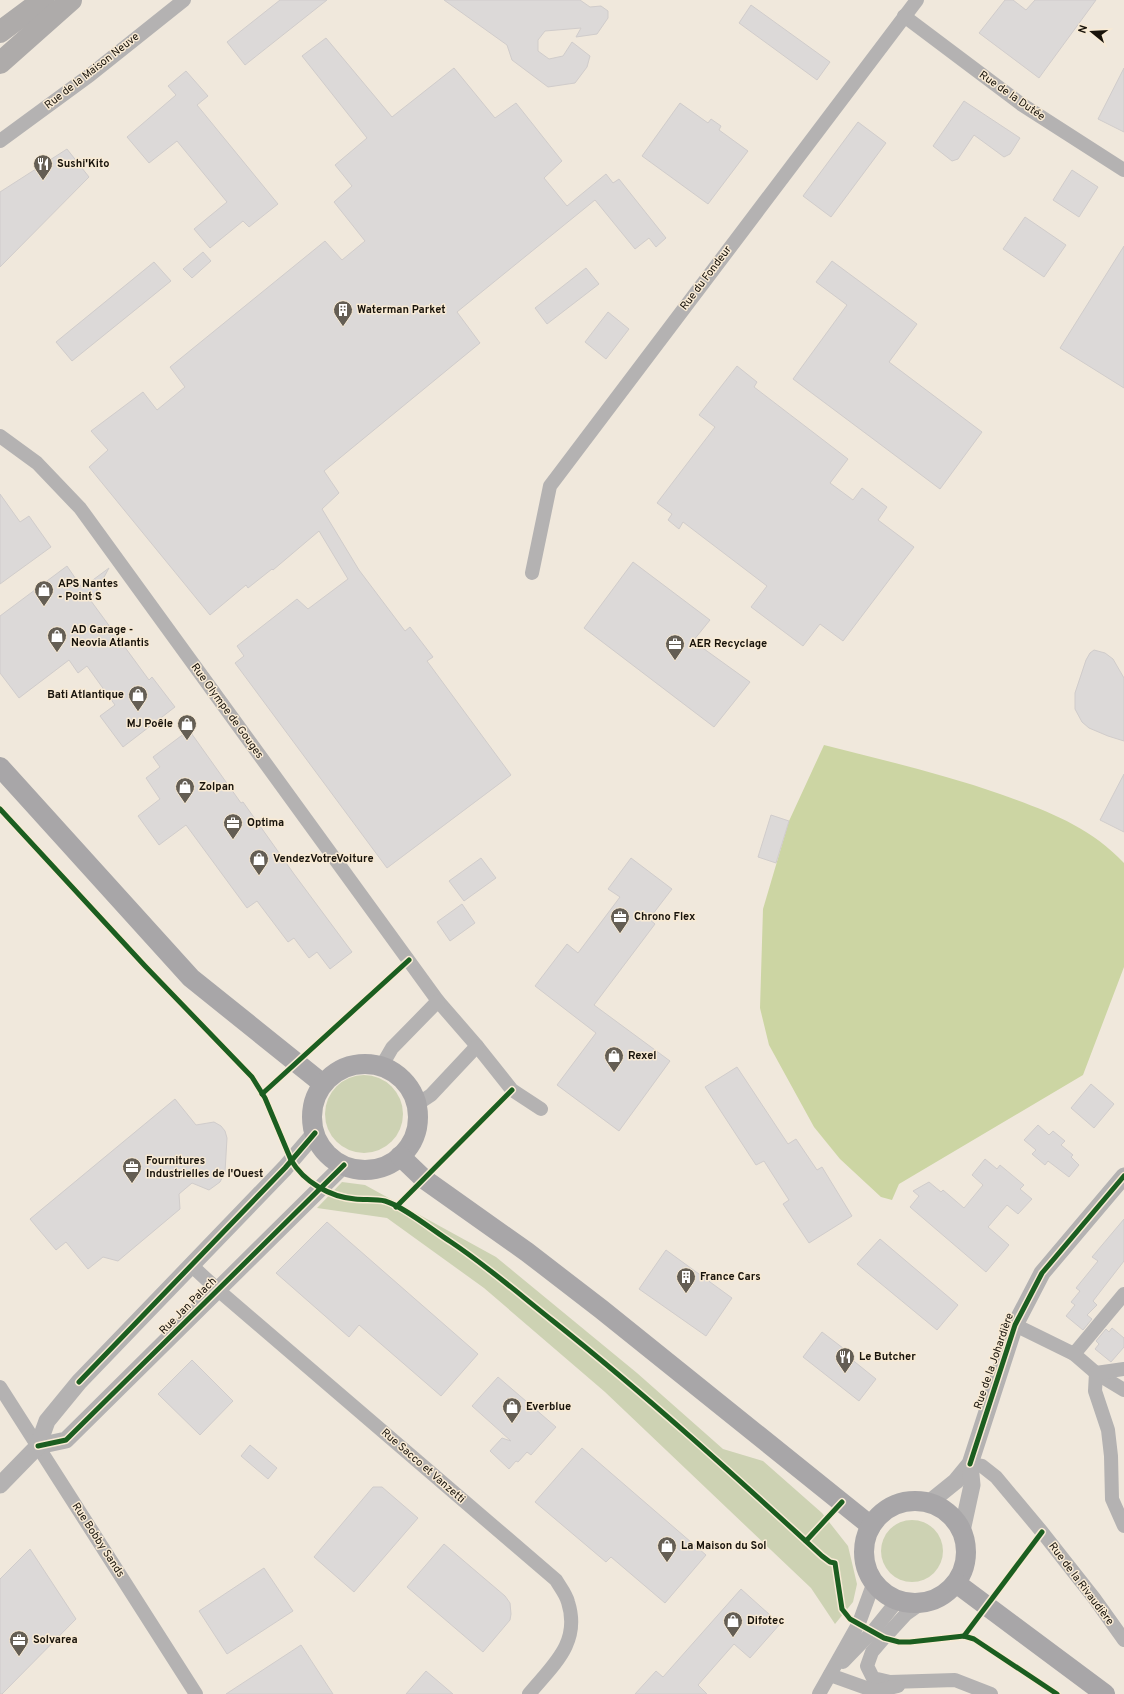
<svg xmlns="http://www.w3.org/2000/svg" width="1124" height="1694" font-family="Overpass,sans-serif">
  <rect width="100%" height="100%" fill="#f0e8dc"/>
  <g fill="#cdd2b3">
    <circle cx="364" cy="1114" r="39"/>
    <path d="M342,1182L365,1185L496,1257L637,1373L723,1449L763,1461L822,1513L848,1546L857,1584L853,1602L835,1624L811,1588L605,1392L484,1288L387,1218L317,1208Z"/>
    <circle cx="912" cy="1551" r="31"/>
  </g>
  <path fill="#ccd5a3" d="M824,745C883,760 943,774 1000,794C1047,811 1089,826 1124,863V967L1083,1075L899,1184L892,1200L881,1197L840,1159L814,1127L769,1045L760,1008L763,909L789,821Z"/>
  <g fill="#dcd9d8" stroke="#d0cccb">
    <path d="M280,0H327L245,65L227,42Z"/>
    <path d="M444,0H580L590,7L601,6L608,11V18L597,34L576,37L581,28L545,31L538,40V51L549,59L563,56L572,42L590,56L587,67L575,83L548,87L512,60L507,45Z"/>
    <path d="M1005,0H1013L1026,10L1035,0H1096L1039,78L979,33Z"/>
    <path d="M751,5L830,62L817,80L739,23Z"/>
    <path d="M326,38L392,117L454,68L495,118L516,103L562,161L544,178L567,206L606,174L613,183L619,179L666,238L656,247L649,238L635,249L595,200L457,312L480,343L324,471L339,493L322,509L359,570L405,631L410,627L433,657L427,661L511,775L387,868L235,663L244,656L237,646L297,599L308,609L348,579L319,531L273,570L272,569L248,588L246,585L210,615L89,467L108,450L91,431L143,392L157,410L185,387L170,367L325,241L342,260L365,241L334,202L352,186L335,165L367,138L302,56Z"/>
    <path d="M1124,68V132L1098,119Z"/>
    <path d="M186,71L208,96L197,105L278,204L249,227L243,221L210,248L194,229L227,202L177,141L149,163L127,137L176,95L168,86Z"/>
    <path d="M964,101L1020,138L1010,154L1004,157L974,135L958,159L952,161L933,146Z"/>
    <path d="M680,103L708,123L711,119L721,126L719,130L748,151L708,204L642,156Z"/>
    <path d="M858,122L886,143L831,217L803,196Z"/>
    <path d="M67,149L89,177L0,267V192Z"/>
    <path d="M1072,170L1098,187L1079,217L1053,200Z"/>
    <path d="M1025,217L1066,245L1044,277L1003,249Z"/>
    <path d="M1124,246V388L1060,348Z"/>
    <path d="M203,252L211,261L192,278L183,269Z"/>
    <path d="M832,261L917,324L889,362L982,432L940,489L793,379L847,305L816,282Z"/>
    <path d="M154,262L171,281L72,361L56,342Z"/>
    <path d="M586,268L599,284L547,324L535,308Z"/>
    <path d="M608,312L629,329L606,359L585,342Z"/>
    <path d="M737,366L757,382L754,387L848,459L830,483L853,500L862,488L887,507L878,520L914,547L843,641L820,624L803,646L751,607L767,586L683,522L679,529L668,520L672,514L657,503L715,427L699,415Z"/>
    <path d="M0,494L20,522L29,516L51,547L0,584Z"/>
    <path d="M633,562L710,620L693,641L750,682L714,727L584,628Z"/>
    <path d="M67,566L82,588L109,568L91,601L149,680L152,677L175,707L123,747L100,716L115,705L87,666L78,673L69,660L19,698L0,673V616Z"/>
    <path d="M1094,650L1105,653L1113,659L1124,678V741L1108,736L1089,728L1082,722L1075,709V693L1086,660L1090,653Z"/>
    <path d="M189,730L241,803L243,802L294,874L352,952L330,969L317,952L309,958L294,938L288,942L257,901L247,908L186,825L159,845L138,816L160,799L146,778L160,767L153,757Z"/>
    <path d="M1124,774V832L1100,820Z"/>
    <path d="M771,815L789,821L776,863L758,857Z"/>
    <path d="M481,858L496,878L464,901L449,881Z"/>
    <path d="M631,858L672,889L649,919L655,924L594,1005L670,1061L619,1131L557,1085L596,1033L535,986L567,944L578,953L620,897L608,889Z"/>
    <path d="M462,904L475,923L450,941L437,922Z"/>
    <path d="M737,1067L788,1144L796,1139L817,1170L822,1167L852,1216L809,1243L783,1204L789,1200L764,1161L756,1165L705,1087Z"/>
    <path d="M1091,1084L1114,1104L1094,1128L1071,1108Z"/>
    <path d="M175,1099L196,1125L214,1122L221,1126L225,1131L227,1138L225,1172L220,1182L209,1190L192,1183L179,1194L180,1209L118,1261L103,1257L88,1269L66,1242L56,1250L30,1219Z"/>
    <path d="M1038,1125L1049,1135L1053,1131L1065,1141L1061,1145L1073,1155L1071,1157L1079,1165L1069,1177L1048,1161L1045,1165L1032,1154L1036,1150L1024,1140Z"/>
    <path d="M985,1159L997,1169L1000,1165L1024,1185L1020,1189L1032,1199L1018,1214L1007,1205L988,1227L1009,1245L986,1272L910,1207L919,1196L913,1191L929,1182L941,1192L943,1190L964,1208L983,1185L972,1175Z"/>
    <path d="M1124,1219V1261L1093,1301L1097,1305L1087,1315L1092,1319L1083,1330L1066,1316L1075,1305L1071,1302L1080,1291L1076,1288L1098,1261L1092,1257Z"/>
    <path d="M327,1222L478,1354L441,1396L359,1325L349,1337L276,1273Z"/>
    <path d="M880,1239L958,1305L937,1330L857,1264Z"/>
    <path d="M666,1250L732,1298L706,1336L639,1289Z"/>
    <path d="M1112,1328L1124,1338V1347L1111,1362L1095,1349L1099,1344L1096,1341L1106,1329L1109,1332Z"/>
    <path d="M822,1332L852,1355L850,1358L876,1379L859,1401L803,1357Z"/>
    <path d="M192,1360L233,1401L200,1435L158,1394Z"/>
    <path d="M498,1377L556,1427L531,1455L527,1452L518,1462L516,1461L509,1469L490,1451L502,1438L511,1441L472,1406Z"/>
    <path d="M250,1445L277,1468L268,1479L241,1456Z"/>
    <path d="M582,1448L706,1555L665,1603L611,1557L606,1562L535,1502Z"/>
    <path d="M373,1487H382L418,1518L354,1592L314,1557Z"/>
    <path d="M444,1544L505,1596L510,1603L511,1614L510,1620L483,1652L407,1587Z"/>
    <path d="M30,1549L76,1619L2,1694H0V1579Z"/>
    <path d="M264,1568L293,1611L227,1654L199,1611Z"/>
    <path d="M741,1589L780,1624L750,1658L734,1644L698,1685L707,1694H635L656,1671L663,1677Z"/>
    <path d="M301,1645L333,1694H226Z"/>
    <path d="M426,1671L453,1694H406Z"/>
  </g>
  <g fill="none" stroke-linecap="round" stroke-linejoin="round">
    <g stroke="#b4b2b2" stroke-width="14">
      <path d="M904,16L1021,104L1124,170"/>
      <path d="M0,141L90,75L184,0"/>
      <path d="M0,436L37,463L80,508L438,1001L477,1046L512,1090L541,1109"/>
      <path d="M532,573L550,486L917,0"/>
      <path d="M381,1067L392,1048L438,1001"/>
      <path d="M416,1105L431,1095L477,1046"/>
      <path d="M191,1265L218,1290L556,1580C560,1587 566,1594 568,1602C581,1643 553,1665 529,1694"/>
      <path d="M1015,1325L1074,1354L1124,1294"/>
      <path d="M1074,1354L1096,1373L1124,1390"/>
      <path d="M1124,1369L1096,1373L1095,1391L1108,1430L1111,1456L1112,1499L1124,1526"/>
      <path d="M0,1387L196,1694"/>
      <path d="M970,1464L982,1466L996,1477L1042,1532L1094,1598L1124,1640"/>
      <path d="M923,1602L906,1614L884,1638L872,1652L867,1666L873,1678L890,1682L955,1680L991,1694"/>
      <path d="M843,1662L873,1631L898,1600"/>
      <path d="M830,1675L875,1691L898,1686"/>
      <path d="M819,1694L859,1623L874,1582"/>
    </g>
    <g stroke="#b4b2b2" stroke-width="17">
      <path d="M38,1446L66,1440L344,1165"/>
      <path d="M0,1485L38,1446L47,1421L79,1382L285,1168L315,1133"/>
      <path d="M930,1502L956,1481L970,1464L1015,1325L1042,1273L1124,1176"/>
      <path d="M962,1531L972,1485L970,1464"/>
    </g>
    <g stroke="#a8a6a8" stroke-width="20">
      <path d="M0,767L191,978L323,1084"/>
      <circle cx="365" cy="1117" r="53"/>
      <path d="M400,1156L424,1179L527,1252L601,1309L871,1526"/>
      <circle cx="915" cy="1552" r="51"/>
      <path d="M956,1583L1105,1694"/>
    </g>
    <g stroke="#aeabaa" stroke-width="22">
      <path d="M0,32L43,0"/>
      <path d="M0,63L71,0"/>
    </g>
    <g stroke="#f8ead4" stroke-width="8">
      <g id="cycleway">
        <path d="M0,809L145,966L252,1077L265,1098L291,1160C304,1182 330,1197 355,1199C365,1200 376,1199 385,1201C403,1206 435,1232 451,1242C487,1266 519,1294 553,1321C646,1395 734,1475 822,1556L830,1562L835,1563L842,1609L850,1619L884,1638L899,1642H910L964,1636L974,1639L1057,1694"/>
        <path d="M262,1094L409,960"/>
        <path d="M396,1207L512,1090"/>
        <path d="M79,1382L285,1168L315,1133"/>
        <path d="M38,1446L66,1440L344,1165"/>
        <path d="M970,1464L1015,1325L1042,1273L1124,1176"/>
        <path d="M806,1541L842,1502"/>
        <path d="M964,1636L1042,1532"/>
      </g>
    </g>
    <use href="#cycleway" stroke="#1b5e20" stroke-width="5"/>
  </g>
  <defs>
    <g id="restaurant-pin" transform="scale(1)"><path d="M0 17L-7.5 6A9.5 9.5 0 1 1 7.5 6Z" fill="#645e54" stroke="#f8ead4"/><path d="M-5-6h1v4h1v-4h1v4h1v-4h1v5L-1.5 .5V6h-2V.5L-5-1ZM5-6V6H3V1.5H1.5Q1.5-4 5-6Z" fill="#fff"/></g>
    <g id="building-pin" transform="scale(1)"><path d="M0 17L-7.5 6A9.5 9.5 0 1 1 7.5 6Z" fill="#645e54" stroke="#f8ead4"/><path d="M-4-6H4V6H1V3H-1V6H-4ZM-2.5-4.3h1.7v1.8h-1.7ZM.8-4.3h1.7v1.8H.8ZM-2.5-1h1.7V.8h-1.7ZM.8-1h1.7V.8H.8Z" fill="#fff"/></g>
    <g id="shop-pin" transform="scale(1)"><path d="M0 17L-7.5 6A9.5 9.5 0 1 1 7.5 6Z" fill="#645e54" stroke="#f8ead4"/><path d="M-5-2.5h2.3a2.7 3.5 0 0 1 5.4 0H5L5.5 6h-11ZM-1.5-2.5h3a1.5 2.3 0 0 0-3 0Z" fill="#fff"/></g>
    <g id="office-pin" transform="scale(1)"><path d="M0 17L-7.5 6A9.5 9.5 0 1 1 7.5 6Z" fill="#645e54" stroke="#f8ead4"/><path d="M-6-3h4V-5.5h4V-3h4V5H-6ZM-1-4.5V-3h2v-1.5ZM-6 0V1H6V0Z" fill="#fff"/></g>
  </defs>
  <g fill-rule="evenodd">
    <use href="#restaurant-pin" x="43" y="164"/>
    <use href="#building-pin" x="343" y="310"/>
    <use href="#shop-pin" x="44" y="590"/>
    <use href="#shop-pin" x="57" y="636"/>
    <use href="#office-pin" x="675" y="644"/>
    <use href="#shop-pin" x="138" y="695"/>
    <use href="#shop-pin" x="187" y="724"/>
    <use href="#shop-pin" x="185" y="787"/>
    <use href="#office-pin" x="233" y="823"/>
    <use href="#shop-pin" x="259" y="859"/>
    <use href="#office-pin" x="620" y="917"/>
    <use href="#shop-pin" x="614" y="1056"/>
    <use href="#office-pin" x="132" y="1167"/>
    <use href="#building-pin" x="686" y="1277"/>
    <use href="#restaurant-pin" x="845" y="1357"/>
    <use href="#shop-pin" x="512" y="1407"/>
    <use href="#shop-pin" x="667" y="1546"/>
    <use href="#shop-pin" x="733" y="1621"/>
    <use href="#office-pin" x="19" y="1640"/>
  </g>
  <g text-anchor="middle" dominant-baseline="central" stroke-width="3" stroke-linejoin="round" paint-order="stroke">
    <g font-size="11" fill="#18130b" stroke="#f8ead4">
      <text transform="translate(92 71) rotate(-38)">Rue de la Maison Neuve</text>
      <text transform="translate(1012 96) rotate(35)">Rue de la Dutée</text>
      <text transform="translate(706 278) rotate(-53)">Rue du Fondeur</text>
      <text transform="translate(227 711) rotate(54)">Rue Olympe de Gouges</text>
      <text transform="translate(188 1306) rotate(-45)">Rue Jan Palach</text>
      <text transform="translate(994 1361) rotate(-71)">Rue de la Johardière</text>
      <text transform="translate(423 1466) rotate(41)">Rue Sacco et Vanzetti</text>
      <text transform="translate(98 1540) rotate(57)">Rue Bobby Sands</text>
      <text transform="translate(1081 1584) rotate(53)">Rue de la Rivaudière</text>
    </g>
    <g font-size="11" font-weight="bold" fill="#18130b" stroke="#f8ead4" text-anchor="start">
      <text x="57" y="164">Sushi'Kito</text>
      <text x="357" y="310">Waterman Parket</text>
      <text x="58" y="584">APS Nantes<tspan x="58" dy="13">- Point S</tspan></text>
      <text x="71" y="630">AD Garage -<tspan x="71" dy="13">Neovia Atlantis</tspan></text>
      <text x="689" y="644">AER Recyclage</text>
      <text x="124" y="695" text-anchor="end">Bati Atlantique</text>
      <text x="173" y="724" text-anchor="end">MJ Poêle</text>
      <text x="199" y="787">Zolpan</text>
      <text x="247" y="823">Optima</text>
      <text x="273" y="859">VendezVotreVoiture</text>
      <text x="634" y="917">Chrono Flex</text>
      <text x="628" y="1056">Rexel</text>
      <text x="146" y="1161">Fournitures<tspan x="146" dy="13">Industrielles de l'Ouest</tspan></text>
      <text x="700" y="1277">France Cars</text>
      <text x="859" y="1357">Le Butcher</text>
      <text x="526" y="1407">Everblue</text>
      <text x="681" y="1546">La Maison du Sol</text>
      <text x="747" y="1621">Difotec</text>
      <text x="33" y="1640">Solvarea</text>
    </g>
  </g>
  <g transform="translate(1092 32) rotate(288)" stroke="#f8ead4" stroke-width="3" paint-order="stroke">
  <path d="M0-3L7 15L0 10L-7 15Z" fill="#18130b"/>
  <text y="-6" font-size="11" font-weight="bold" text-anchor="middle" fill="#18130b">N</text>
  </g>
</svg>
